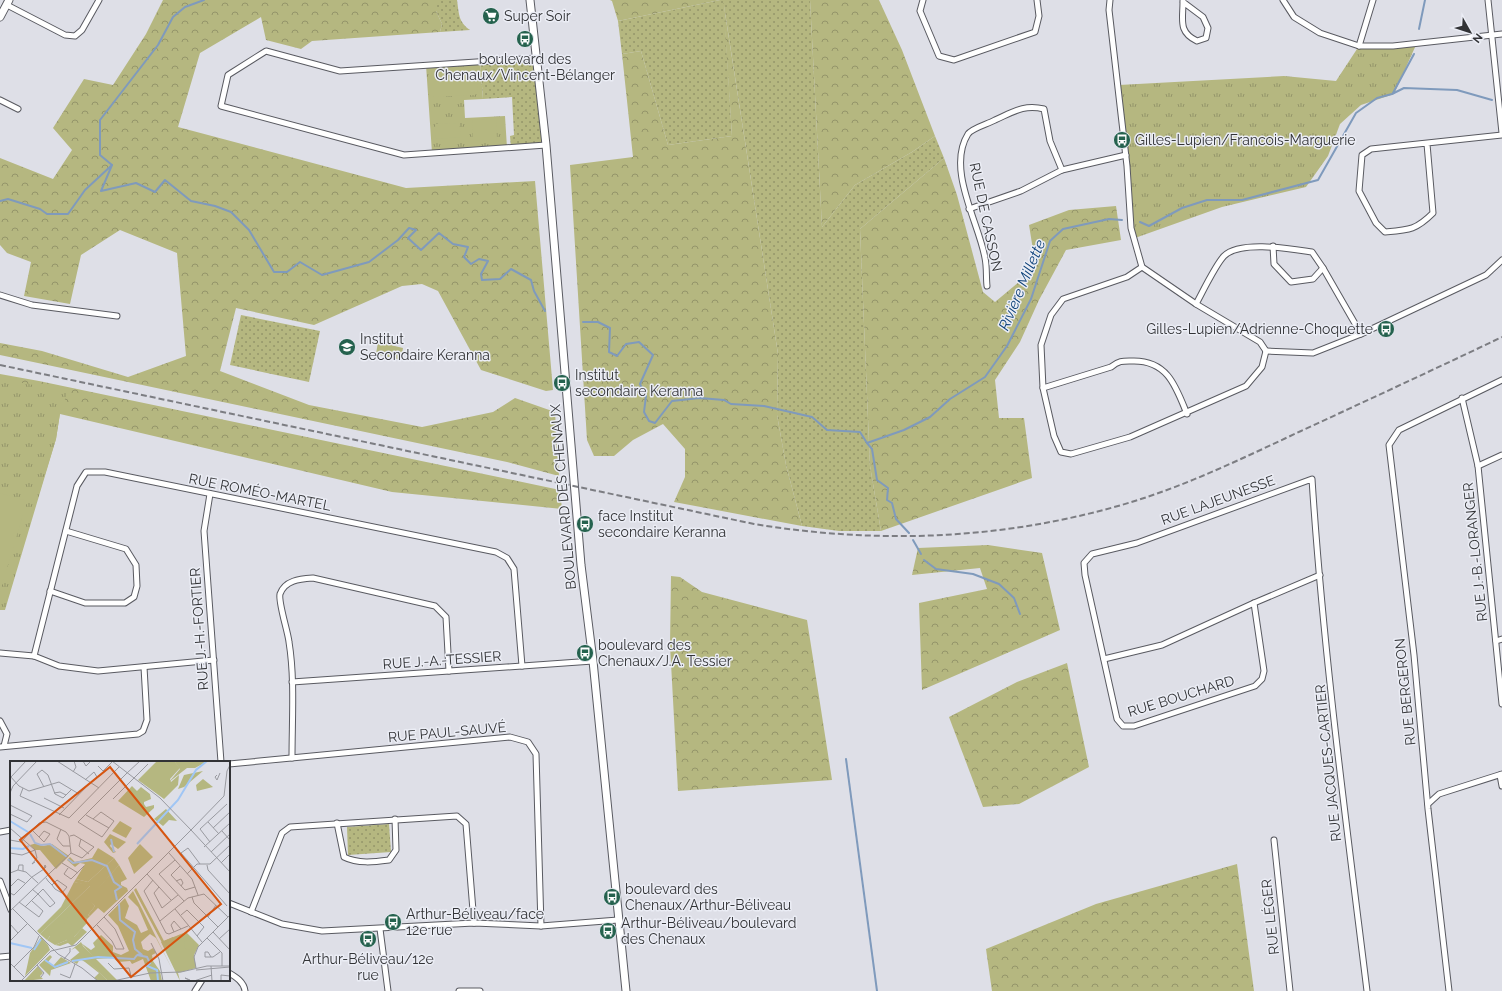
<svg xmlns="http://www.w3.org/2000/svg" width="1502" height="991" font-family="Raleway,sans-serif">
  <defs>
    <pattern id="grass-dots" width="8" height="8" patternUnits="userSpaceOnUse"><rect width="8" height="8" fill="#b5b780"/><path d="M2 2h.1M6 6h.1" fill="none" stroke="#94956a" stroke-width="1.8" stroke-linecap="round"/></pattern>
    <pattern id="forest-crowns" width="20" height="18" patternUnits="userSpaceOnUse"><rect width="20" height="18" fill="#b5b780"/><path d="M2 6a3 3 0 1 1 6 0M12 15a3 3 0 1 1 6 0" fill="none" stroke="#94956a"/></pattern>
    <pattern id="park-tufts" width="24" height="20" patternUnits="userSpaceOnUse"><rect width="24" height="20" fill="#b5b780"/><path d="M3 7l-1-3M5 7V3M7 7l1-3M15 17l-1-3M17 17v-4M19 17l1-3" fill="none" stroke="#94956a"/></pattern>
  </defs>
  <rect width="100%" height="100%" fill="#dedfe7"/>
  <g fill="url(#grass-dots)">
    <path d="M436,0H457C459,13 458,22 470,30L440,32L442,24L436,11Z"/>
    <path d="M720,0H810L822,227L855,185L912,152L935,136L944,158L860,229L870,466L881,531H839L802,526L786,465L777,415L778,354L724,6L732,136L668,145L641,51L622,54L618,21Z"/>
    <path d="M537,58L546,145L511,148L510,136L514,135L512,97L483,99L480,61Z"/>
    <path d="M241,315L320,331L309,382L230,365Z"/>
    <path d="M389,824L391,852L348,855L347,827Z"/>
  </g>
  <g fill="url(#forest-crowns)">
    <path d="M163,0H436V11L442,24L440,32L312,41L301,49L266,40L261,17L200,53L178,127L406,188L535,181L553,390L546,391L481,370L438,291L422,284L402,286L314,325L236,308L220,371L309,405L422,427L493,412L515,398L555,412L559,476L507,462L0,355V343L42,351L128,377L186,356L177,253L120,230L81,255L70,304L24,296L31,262L7,253L0,245V158L53,179L72,150L53,128L84,79L113,85L146,34Z"/>
    <path d="M610,0H720L618,21L612,1Z"/>
    <path d="M723,0L778,354L777,415L786,465L802,526L674,502L685,477V449L663,424L633,440L614,456H594L587,440L570,165L633,157L622,54L641,51L668,145L732,136Z"/>
    <path d="M810,0H879L902,50L935,136L912,152L855,185L822,227Z"/>
    <path d="M944,158L957,195L983,292L995,302L1026,276L1034,256L1029,225L1069,210L1116,206L1121,240L1066,250L1039,300L1020,342L995,380L999,418H1024L1032,478L881,531L870,466L860,229Z"/>
    <path d="M0,374L39,381L560,490L562,509L392,492L60,414L56,439L38,497L0,485Z"/>
    <path d="M988,545L1042,553L1060,630L922,690L919,603L987,589L980,568L912,575L918,548Z"/>
    <path d="M671,576L680,577L702,592L807,620L832,780L678,791L670,645Z"/>
    <path d="M1067,663L1089,767L1019,804L983,807L949,717L1017,682Z"/>
    <path d="M1237,864L1254,991H992L986,949L1096,904Z"/>
  </g>
  <g fill="url(#park-tufts)">
    <path d="M1416,45L1394,94L1361,105L1340,124L1328,156L1306,187L1222,207L1135,238L1119,85L1284,76L1336,81L1359,46Z"/>
    <path d="M480,61L483,99L464,100L465,118L505,116L507,148L432,153L426,65Z"/>
    <path d="M0,379L68,391L60,413L56,439L5,610H0Z"/>
  </g>
  <g fill="#b5b780">
    <path d="M474,75L477,77L478,91L475,95L432,97L429,95L428,81L430,77Z"/>
    <path d="M496,119L497,140L473,141L472,120Z"/>
    <path d="M459,123L461,137L436,139L435,124Z"/>
    <path d="M378,342L403,348L401,360L376,354Z"/>
    <path d="M0,493L27,501L0,592Z"/>
  </g>
  <g fill="none" stroke-linecap="round" stroke-linejoin="round">
    <g stroke="#7f9abc" stroke-width="2">
      <path d="M1419,29L1425,0"/>
      <path d="M1393,93L1414,54"/>
      <path d="M112,165L100,155V120L158,45L173,17L185,7L204,0"/>
      <path d="M0,201L8,199L40,209L47,214H68L85,190L112,165L101,191L136,183L155,192L165,180L191,201L215,206L231,212L249,230L274,272H287L300,262L322,275L369,262L398,240L409,228L416,230L408,238L421,250L439,233L453,244L468,247L464,257L471,264L479,259L488,261L481,274L482,280L500,279L511,269L531,280L534,291L545,311"/>
      <path d="M1140,222L1149,226L1182,208L1207,200H1242L1318,180L1356,113L1377,98L1392,94L1404,88L1457,90L1492,100"/>
      <path d="M583,322H598L610,328L609,352L617,356L626,344L639,342L653,355L640,384L646,396L644,412L649,421L655,423L672,401L700,398L724,400L731,404L764,406L812,417L827,430L860,432L867,443L904,430L930,417L950,399L985,377L1007,346L1031,299L1050,241L1063,229L1109,219L1122,220"/>
      <path d="M867,443L872,449L877,480L888,488L887,500L892,503L896,519L909,533"/>
      <path d="M913,540L921,554"/>
      <path d="M924,560L936,569L973,574L999,584L1014,598L1020,614"/>
      <path d="M846,759L877,991"/>
    </g>
    <g stroke="#595a61" stroke-width="7">
      <g id="street">
        <path d="M923,0L920,11L939,56L954,60L1035,32L1039,16L1037,0"/>
        <path d="M1110,0L1109,10L1127,166L1131,228L1142,267L1196,304L1260,342L1266,351"/>
        <path d="M1283,0L1294,17L1320,33L1359,46H1393L1502,34"/>
        <path d="M1488,0L1502,133"/>
        <path d="M1183,2L1203,17L1208,28L1206,38L1197,41C1178,32 1183,20 1183,2V0"/>
        <path d="M7,5L65,35L75,36L82,30L99,0"/>
        <path d="M1359,46L1373,0"/>
        <path d="M537,58L340,71L266,51L228,75L221,106L404,155L546,145"/>
        <path d="M0,100L18,109"/>
        <path d="M1427,144L1433,213C1416,230 1409,230 1385,232L1376,223L1359,191L1362,155L1371,149L1502,135"/>
        <path d="M969,209L1021,191L1062,170L1126,155"/>
        <path d="M1273,246L1274,264L1291,282L1313,279L1323,268"/>
        <path d="M1142,267L1127,277L1063,299L1051,315L1041,345L1043,388L1054,436L1061,452L1071,454L1130,437L1246,386L1262,367L1266,351"/>
        <path d="M987,286C986,277 987,267 985,258C979,223 946,169 968,134C972,128 988,124 995,120C1013,112 1024,104 1044,109L1050,141L1062,170"/>
        <path d="M0,295L32,305L117,316"/>
        <path d="M1196,304C1202,293 1216,264 1224,256C1240,240 1291,249 1312,252L1323,268L1361,334"/>
        <path d="M1266,351L1313,353L1361,334L1486,275L1502,260"/>
        <path d="M1043,388L1111,367C1119,360 1124,361 1134,361C1168,361 1176,387 1187,414"/>
        <path d="M1462,398L1478,466L1502,704"/>
        <path d="M1478,466L1502,455"/>
        <path d="M210,494L204,531L221,762"/>
        <path d="M50,591L85,603H125L134,597L137,586L136,565L126,549L66,531"/>
        <path d="M1254,603L1264,671L1262,679L1255,686L1134,726H1123L1117,719L1085,575L1084,563L1092,554L1137,543L1312,479C1323,650 1346,821 1367,991"/>
        <path d="M1496,641L1502,639"/>
        <path d="M0,653L34,656L59,666L98,671L214,660"/>
        <path d="M34,656L77,486L86,472H105L496,552L507,558L514,569L522,666"/>
        <path d="M1104,659L1162,645L1254,603L1320,575"/>
        <path d="M292,682L593,661"/>
        <path d="M0,721L7,734L4,746"/>
        <path d="M0,747L138,734L143,731L147,720L144,667"/>
        <path d="M292,758C292,720 295,679 289,642C288,632 278,602 280,594C285,580 300,579 313,578L435,606L446,617L449,671"/>
        <path d="M229,764L510,737L528,742L536,754L541,926"/>
        <path d="M1500,775L1502,786"/>
        <path d="M1428,804L1439,794L1502,774"/>
        <path d="M337,823L344,857C358,864 374,862 389,860L396,850L395,819"/>
        <path d="M0,832L11,830"/>
        <path d="M1274,840L1290,991"/>
        <path d="M0,881L11,910"/>
        <path d="M229,903L282,924L322,931L474,923L541,926L618,920"/>
        <path d="M251,912L282,833L290,827L457,816L466,824L474,923"/>
        <path d="M380,929L388,991"/>
        <path d="M0,957L11,956"/>
        <path d="M229,973C236,977 244,982 245,991"/>
        <path d="M195,991L202,980"/>
        <path d="M459,991H480"/>
        <path d="M1449,991L1428,809L1414,655L1389,445L1399,430L1502,380"/>
      </g>
    </g>
    <g stroke="#595a61" stroke-width="9">
      <g id="secondary">
        <path d="M530,0L546,145L581,565L593,661L626,991"/>
        <path d="M0,17L9,0"/>
      </g>
    </g>
    <use href="#street" stroke="#fff" stroke-width="5"/>
    <use href="#secondary" stroke="#fff" stroke-width="7"/>
    <path stroke="#7c7d82" stroke-width="2" stroke-dasharray="6 3" stroke-linecap="butt" d="M0,365L754,524C877,544 998,540 1118,506C1182,488 1241,459 1301,431C1368,400 1435,369 1502,337"/>
  </g>
  <defs>
    <g id="supermarket-disc" transform="scale(0.9)"><circle r="9.5" fill="#25624e" stroke="#ebedf5"/><path d="M-6-5.5h2.5l.6 2H6L4.5 2H-2.5L-4.4-4H-6ZM-1.5 3.2a1.3 1.3 0 1 0 .1 0ZM3 3.2a1.3 1.3 0 1 0 .1 0Z" fill="#fff"/></g>
    <g id="bus-disc" transform="scale(0.9)"><circle r="9.5" fill="#25624e" stroke="#ebedf5"/><path d="M-5-6H5V4H4V6H2V4H-2V6H-4V4H-5ZM-3.5-4V0h7V-4ZM-3.5 1.2v1.5H-2V1.2ZM2 1.2v1.5H3.5V1.2Z" fill="#fff"/></g>
    <g id="school-disc" transform="scale(0.9)"><circle r="9.5" fill="#25624e" stroke="#ebedf5"/><path d="M0-5L7-2L0 1L-7-2ZM-4 1L0 2.5L4 1V4Q0 6-4 4Z" fill="#fff"/></g>
  </defs>
  <g fill-rule="evenodd">
    <use href="#supermarket-disc" x="491" y="16"/>
    <use href="#bus-disc" x="525" y="39"/>
    <use href="#bus-disc" x="1122" y="140"/>
    <use href="#bus-disc" x="1386" y="329"/>
    <use href="#school-disc" x="347" y="347"/>
    <use href="#bus-disc" x="562" y="383"/>
    <use href="#bus-disc" x="585" y="524"/>
    <use href="#bus-disc" x="585" y="653"/>
    <use href="#bus-disc" x="612" y="897"/>
    <use href="#bus-disc" x="393" y="922"/>
    <use href="#bus-disc" x="608" y="931"/>
    <use href="#bus-disc" x="368" y="939"/>
  </g>
  <g text-anchor="middle" dominant-baseline="central" stroke-width="3" stroke-linejoin="round" paint-order="stroke">
    <g font-size="14" fill="#323336" stroke="#ebedf5" text-anchor="start">
      <text x="504" y="16">Super Soir</text>
      <text x="525" y="59" text-anchor="middle">boulevard des<tspan x="525" dy="16">Chenaux/Vincent-Bélanger</tspan></text>
      <text x="1135" y="140">Gilles-Lupien/Francois-Marguerie</text>
      <text x="1373" y="329" text-anchor="end">Gilles-Lupien/Adrienne-Choquette</text>
      <text x="360" y="339">Institut<tspan x="360" dy="16">Secondaire Keranna</tspan></text>
      <text x="575" y="375">Institut<tspan x="575" dy="16">secondaire Keranna</tspan></text>
      <text x="598" y="516">face Institut<tspan x="598" dy="16">secondaire Keranna</tspan></text>
      <text x="598" y="645">boulevard des<tspan x="598" dy="16">Chenaux/J.A. Tessier</tspan></text>
      <text x="625" y="889">boulevard des<tspan x="625" dy="16">Chenaux/Arthur-Béliveau</tspan></text>
      <text x="406" y="914">Arthur-Béliveau/face<tspan x="406" dy="16">12e rue</tspan></text>
      <text x="621" y="923">Arthur-Béliveau/boulevard<tspan x="621" dy="16">des Chenaux</tspan></text>
      <text x="368" y="959" text-anchor="middle">Arthur-Béliveau/12e<tspan x="368" dy="16">rue</tspan></text>
    </g>
    <g font-size="14" fill="#323336" stroke="#ebedf5">
      <text transform="translate(986 217) rotate(78)">RUE DE CASSON</text>
      <text transform="translate(260 492) rotate(11)">RUE ROMÉO-MARTEL</text>
      <text transform="translate(563 497) rotate(-95)">BOULEVARD DES CHENAUX</text>
      <text transform="translate(1218 500) rotate(-20)">RUE LAJEUNESSE</text>
      <text transform="translate(1475 552) rotate(-96)">RUE J.-B.-LORANGER</text>
      <text transform="translate(199 629) rotate(-94)">RUE J.-H.-FORTIER</text>
      <text transform="translate(442 660) rotate(-4)">RUE J.-A.-TESSIER</text>
      <text transform="translate(1405 692) rotate(-96)">RUE BERGERON</text>
      <text transform="translate(1181 696) rotate(-17)">RUE BOUCHARD</text>
      <text transform="translate(447 732) rotate(-5)">RUE PAUL-SAUVÉ</text>
      <text transform="translate(1328 763) rotate(-96)">RUE JACQUES-CARTIER</text>
      <text transform="translate(1270 917) rotate(-96)">RUE LÉGER</text>
    </g>
    <g font-size="15" font-style="italic" fill="#0e4279" stroke="#ebedf5">
      <text transform="translate(1022 285) rotate(-67)">Rivière Millette</text>
    </g>
  </g>
  <g transform="translate(10 761)">
    <rect width="220" height="220" fill="#dedfe7"/>
    <path d="M147,0H164L170,7L160,18L161,21L169,14L168,24L154,38L128,19ZM104,97L109,104L72,146L79,139L85,145L78,154L80,155L77,158L68,151L64,176L72,167L77,171L62,185L58,182L50,185L45,184L57,179L40,175L37,179L30,173L80,125L64,121L66,118L78,121ZM31,176L38,184L40,189L15,215L20,192ZM71,181L73,185L108,220H98L65,187L61,189Z" fill="#b5b780"/>
    <path d="M164,0H198L185,7H177L159,21L170,8ZM193,10L174,26L168,28L174,14ZM193,18L203,26L187,30L186,24ZM122,25L127,30L131,26L140,33L141,38L134,41V43L136,46L144,44V47L134,56L108,40ZM156,48L167,60L159,59L153,65L144,58ZM110,60L122,67L116,77L102,70ZM100,73L116,81L108,88L101,83L100,85L106,91L103,92L94,81ZM130,83L143,96L124,113L118,97ZM88,87L104,97L78,121L66,118L75,103L70,102L65,106L57,99L60,96L65,101L82,97ZM109,104L117,118L111,121V124L117,127L118,130L94,152L88,147L80,155L78,154L85,145L79,140L68,150L77,158V162L64,176L59,169L67,150ZM64,121L81,124L30,173L27,170L51,146ZM126,127L154,180L163,176L168,212L124,129ZM123,130L163,210L146,177L140,173L131,181L133,188L138,190L143,187L146,192L142,194L143,200L150,210L152,220H141L133,198L122,203L120,200L108,201L103,197L85,198L71,182L81,189L85,186L83,182L91,174L103,185V191L111,194L119,190L108,165L98,154L115,137L119,145L115,157L127,164L131,172L138,169L128,146L118,136ZM60,151L52,168H40ZM41,174H52L57,179L45,184L37,179ZM31,183L35,185L29,191L33,196L24,203L22,200L29,195L23,189ZM70,191L97,219V220H88L84,217L89,212L75,201L70,198L67,203L60,199ZM40,194L42,196L38,201L43,205L51,196L61,202L41,209L40,215L29,204ZM28,205L33,212L30,215L33,218L14,220Z" fill="#b5b780"/>
    <path d="M27,82L33,85L42,83L59,95L46,108L30,89H25L20,84ZM176,171L189,184L184,194L186,207L168,212L170,220L151,181Z" fill="#b5b780"/>
    <path d="M174 184a5 5 0 1 1 10 0a5 5 0 1 1-10 0Z" fill="#b5b780"/>
    <path fill="none" stroke="#a0c6f5" stroke-width="2" d="M0,60L18,71M20,73L25,82L31,84L40,83L57,96M101,78L104,91M127,83L168,39L186,9L197,0M0,87L13,88L19,85M58,98L63,102L82,99L97,105L104,121L111,126L105,130L107,139M109,143L110,159L125,171L123,179L125,188L131,193L127,194L137,196L140,202L137,205L147,209L148,220M0,182L22,187M24,189L31,178M35,199L45,206L58,201M62,200L88,196L124,198L127,194"/>
    <path fill="none" stroke="#999aa0" stroke-width="1" d="M47,0L89,27M73,0L76,5L81,0M102,0L150,37L181,69L214,35L217,10L220,4M88,5L93,10L102,1M63,11L66,6L64,0M117,12L130,0M207,14L205,16L207,19L210,12M0,15L9,25L19,30L49,21L69,33M1,16L16,0M75,19L84,11L87,16L81,22M34,26L27,13L32,9L38,14L45,33L53,37L62,28M13,27L10,35L59,57L109,6M0,32L3,25L27,0M44,32L50,31L56,34M34,37L54,47M103,38L138,3M0,44L22,55L17,61L0,53M49,54L80,22M76,54L99,67M83,58L91,51L104,60L92,76L68,61L117,12M198,61L209,73M0,67L25,89L27,97L22,103L25,101M203,67L220,51M51,68L47,78L53,85H60M22,69L34,81L40,73L34,70L29,76M212,70L220,79M60,75L64,74L84,86L72,97L61,92M71,78L69,85L79,93M0,79L11,81L29,62L36,61L56,71L59,75L61,92L0,150M200,81L190,68L217,43M194,86L220,62M201,91L220,73M0,92L12,94L25,89M159,92L182,118L188,134M165,99L149,113L174,140M52,102L68,112M211,102L220,93M190,103L178,87L171,92L217,145M197,104L198,109L220,133M170,105L161,114L175,129L185,126M58,107L54,113L61,118L74,105M8,109L9,104H13V110M0,112L8,109L16,111L28,122M137,113L161,139M177,113L187,103H200L220,84M36,117L38,120L42,124L45,128L52,132L57,126L47,119L42,124M143,119L134,130L156,172L159,173L178,165M166,120L171,118L173,122L171,125M0,126L8,118L15,122M149,126L144,132L152,147L168,134M0,132L4,134L22,116L34,108L36,106L35,104L34,108M182,136L184,142L208,166M9,141L29,156L33,150L22,140M15,146L33,128L45,142L40,146L28,133L22,128M2,147L48,193L72,207L88,220M165,148L192,181M171,154L177,149L194,166L187,175M198,156L206,144M150,160L178,137L194,133L218,156M0,163L8,172M87,164L102,180L106,188H114L105,168L94,156M164,171L161,164L164,160L171,168M203,171L220,189M197,177L212,192V205M209,178L220,168M0,180L17,163M141,182L149,198L153,220M201,196L198,191H195V196H203L210,191M54,198L60,191V187M0,202L15,217M98,202L104,208L119,207L121,215M27,204L34,212L31,216M201,205L202,220M4,206L24,186L29,175M186,207L184,196L188,186L220,154M186,209L220,206M50,213L60,217L65,203M180,219L175,217L181,220M11,220L41,190L66,184L181,69L220,111M103,220L140,212L171,211L197,205H220M184,220L202,214M211,220V214L220,215"/>
    <path fill="#d65510" fill-opacity="0.15" stroke="#d65510" stroke-width="2" d="M100,6L211,143L121,216L10,79Z"/>
    <rect width="220" height="220" fill="none" stroke="#323336" stroke-width="2"/>
  </g>
  <g transform="translate(1470 32) rotate(129)" stroke="#ebedf5" stroke-width="3" paint-order="stroke">
  <path d="M0-3L7 15L0 10L-7 15Z" fill="#323336"/>
  <text y="-6" font-size="11" font-weight="bold" text-anchor="middle" fill="#323336">N</text>
  </g>
</svg>
